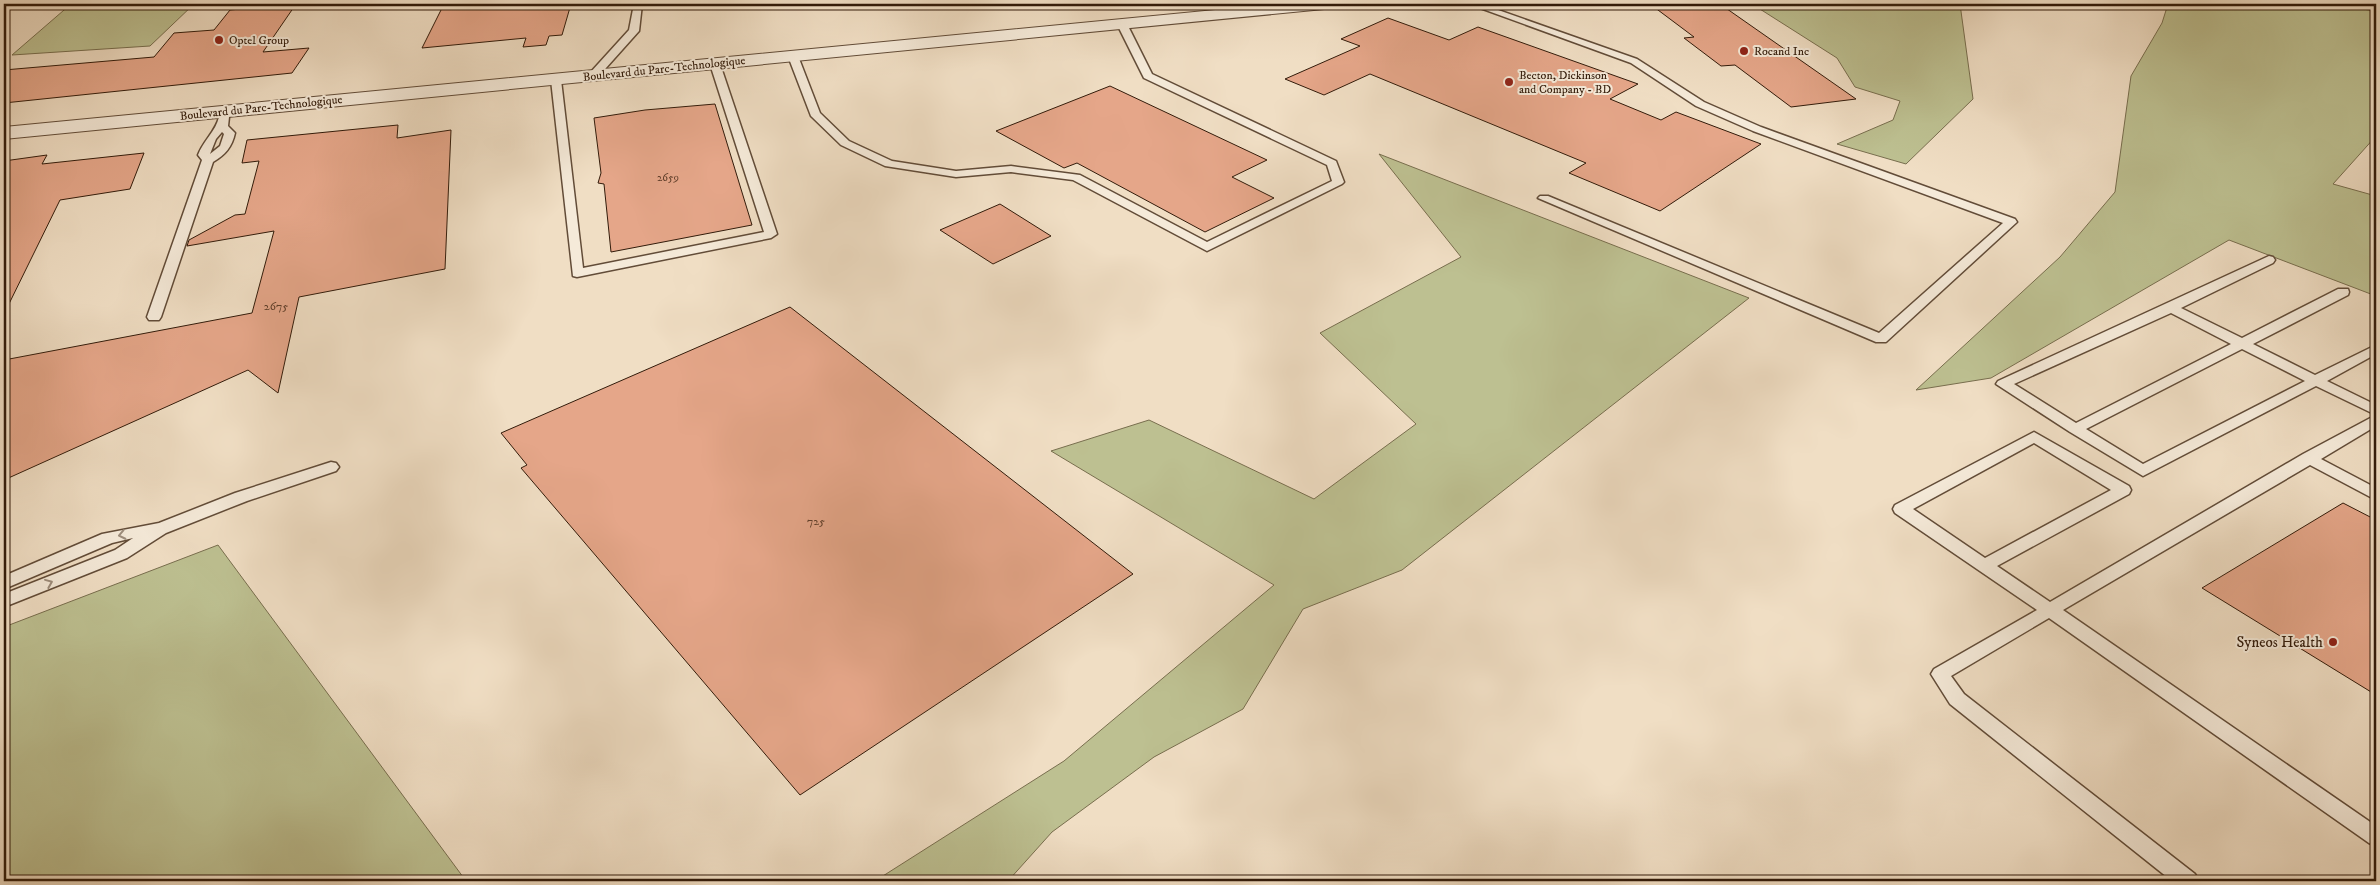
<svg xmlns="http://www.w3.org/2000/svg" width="2380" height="885" font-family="'IM FELL DW Pica',serif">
  <rect width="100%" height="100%" fill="#f0dec4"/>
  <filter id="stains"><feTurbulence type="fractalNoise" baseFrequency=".004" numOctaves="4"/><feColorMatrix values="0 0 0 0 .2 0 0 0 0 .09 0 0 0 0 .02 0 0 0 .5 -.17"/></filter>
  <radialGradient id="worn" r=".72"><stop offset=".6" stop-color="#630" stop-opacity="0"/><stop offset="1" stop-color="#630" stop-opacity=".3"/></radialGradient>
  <g fill="#bdc091" stroke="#786e4e">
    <path d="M71,4H194L150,46L12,55Z"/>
    <path d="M1752,4H1960L1973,99L1906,164L1837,144L1893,120L1900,101L1855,87L1837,58Z"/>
    <path d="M2168,4H2327L2376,11V136L2333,184L2376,196V296L2229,240L1991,378L1916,390L2060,257L2115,192L2131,76L2162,23Z"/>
    <path d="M1379,154L1749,298L1402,570L1303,609L1243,709L1154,757L1052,832L1008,881H875L1064,761L1274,585L1051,451L1149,420L1314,499L1416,424L1320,333L1461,257Z"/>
    <path d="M218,545L466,881H4V627Z"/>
  </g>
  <g fill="#e5a689" stroke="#321b0a">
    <path d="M296,4L263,52L309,48L292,73L4,103V70L154,57L174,33L214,30L230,10Z"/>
    <path d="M444,4H571L562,35L549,36L546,45L523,47L526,38L422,48Z"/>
    <path d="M1650,4H1720L1856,99L1791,107L1735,65L1721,66L1684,38L1694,37Z"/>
    <path d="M1388,18L1449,40L1478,27L1638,84L1610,99L1661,120L1676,112L1761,144L1660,211L1569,173L1586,163L1370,74L1324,95L1285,79L1360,46L1341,39Z"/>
    <path d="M1110,86L1267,160L1232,177L1274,198L1205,232L1077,163L1064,168L996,131Z"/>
    <path d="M715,104L752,225L611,252L604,184L598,183L601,173L594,118L645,110Z"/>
    <path d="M398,125L397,138L451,130L445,269L299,297L278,393L248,370L4,480V360L252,313L274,231L187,246L189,240L235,215L245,214L259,161L242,163L247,140Z"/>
    <path d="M144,153L130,189L60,200L4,314V161L47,155L42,164Z"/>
    <path d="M1000,204L1051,236L993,264L940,230Z"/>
    <path d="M790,307L1133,574L800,795L521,468L527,465L501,433Z"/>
    <path d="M2343,503L2376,520V695L2202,588Z"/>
  </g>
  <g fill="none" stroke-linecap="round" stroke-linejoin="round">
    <g stroke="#624c38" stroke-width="3">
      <g id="service">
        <path d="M634,4H642L639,31L597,78H589V74L629,30Z"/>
        <path d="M1469,4H1481L1637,59L1704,102L1761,127L2015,219L2017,222L1886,342H1876L1538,198L1540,196H1548L1879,333L2003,223L1753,131L1696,106L1631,63Z"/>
        <path d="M1122,21L1127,24L1152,74L1336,161L1344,182L1342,184L1207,251L1073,180L1011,172L956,177L885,166L841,145L811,116L788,56L793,53L798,56L820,113L849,141L892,161L956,171L1011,166L1080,175L1207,242L1332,181L1327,165L1144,78L1117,24Z"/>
        <path d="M715,61L720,64L777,234L771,238L577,277L573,276L551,80L556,77L561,80L583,268L764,232L710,64Z"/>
        <path d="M224,114L229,117L228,126L235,133C232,147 225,155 213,162L161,317L159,320H149L147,317L202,160L198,155C203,141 216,131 219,117ZM222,132L224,134L220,146L210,154L216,139Z"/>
        <path d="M2269,256L2273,257L2275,260L2273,263L2181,308L2242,338L2338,289H2348L2349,292L2348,295L2253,344L2315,375L2376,345V354L2327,381L2376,405V426L2321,459L2376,488V500L2310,465L2063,610L2376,826V846L2369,843L2049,618L1951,676L1964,694L2195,874L2199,881H2172L1950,704L1931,674L1934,669L2037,610L1895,513L1893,509L1895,505L2034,432L2129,486L2131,490L2129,494L1997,566L2050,602L2303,454L2376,415L2316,386L2143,476L2070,432L1996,384L1998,381ZM2171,313L2231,344L2076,423L2014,384ZM2242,349L2305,381L2143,464L2086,429ZM2034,443L2111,490L1985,558L1913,509Z"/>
        <path d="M331,462L336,463L339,467L336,471L247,501L166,533L127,558L4,607V594L115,550L133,538L112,543L4,589V576L102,534L159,523L235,493Z"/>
      </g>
    </g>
    <g stroke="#624c38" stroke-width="2">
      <path id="tertiary" d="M1276,4H1332L1330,7L1324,9L4,139V127Z"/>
    </g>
    <use href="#service" fill="#f5ead9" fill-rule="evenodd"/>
    <use href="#tertiary" fill="#f5ead9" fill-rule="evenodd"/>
  </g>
  <defs><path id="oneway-chevron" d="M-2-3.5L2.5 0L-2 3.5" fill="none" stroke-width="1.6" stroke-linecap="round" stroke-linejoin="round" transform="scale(1.25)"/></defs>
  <g stroke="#9d8d7c">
    <use href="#oneway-chevron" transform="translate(122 535) rotate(168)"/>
    <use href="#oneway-chevron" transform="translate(49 583) rotate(-22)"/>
  </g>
  <g fill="#8f2418" stroke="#f5ead9" stroke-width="2">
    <circle cx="219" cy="40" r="5"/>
    <circle cx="1744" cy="51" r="5"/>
    <circle cx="1509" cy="82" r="5"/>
    <circle cx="2333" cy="642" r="5"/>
  </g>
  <g text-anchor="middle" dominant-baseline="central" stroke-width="4" stroke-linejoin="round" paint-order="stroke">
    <g font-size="11" fill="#5f3e2a">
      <text x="668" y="178">2659</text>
    </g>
    <g font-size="12" fill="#321b0a" stroke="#f5ead9" text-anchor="start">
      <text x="229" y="40">Optel Group</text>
      <text x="1754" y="51">Rocand Inc</text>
      <text x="1519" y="75">Becton, Dickinson<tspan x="1519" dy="14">and Company - BD</tspan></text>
    </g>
    <g font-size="12" fill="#321b0a" stroke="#f5ead9">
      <text transform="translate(664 69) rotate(-6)">Boulevard du Parc-Technologique</text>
      <text transform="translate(261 108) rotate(-6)">Boulevard du Parc-Technologique</text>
    </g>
    <g font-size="12" fill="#5f3e2a">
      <text x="276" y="306">2675</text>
      <text x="816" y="521">725</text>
    </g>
    <g font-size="15" fill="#321b0a" stroke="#f5ead9" text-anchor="end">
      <text x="2323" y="642">Syneos Health</text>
    </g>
  </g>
  <rect width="2380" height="885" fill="none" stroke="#f0dec4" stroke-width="20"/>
  <rect x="5" y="5" width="2370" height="875" fill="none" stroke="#321b0a" stroke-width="2.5"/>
  <rect x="10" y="10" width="2360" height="865" fill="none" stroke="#321b0a"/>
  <rect width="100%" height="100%" filter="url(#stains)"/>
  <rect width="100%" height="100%" fill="url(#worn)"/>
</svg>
